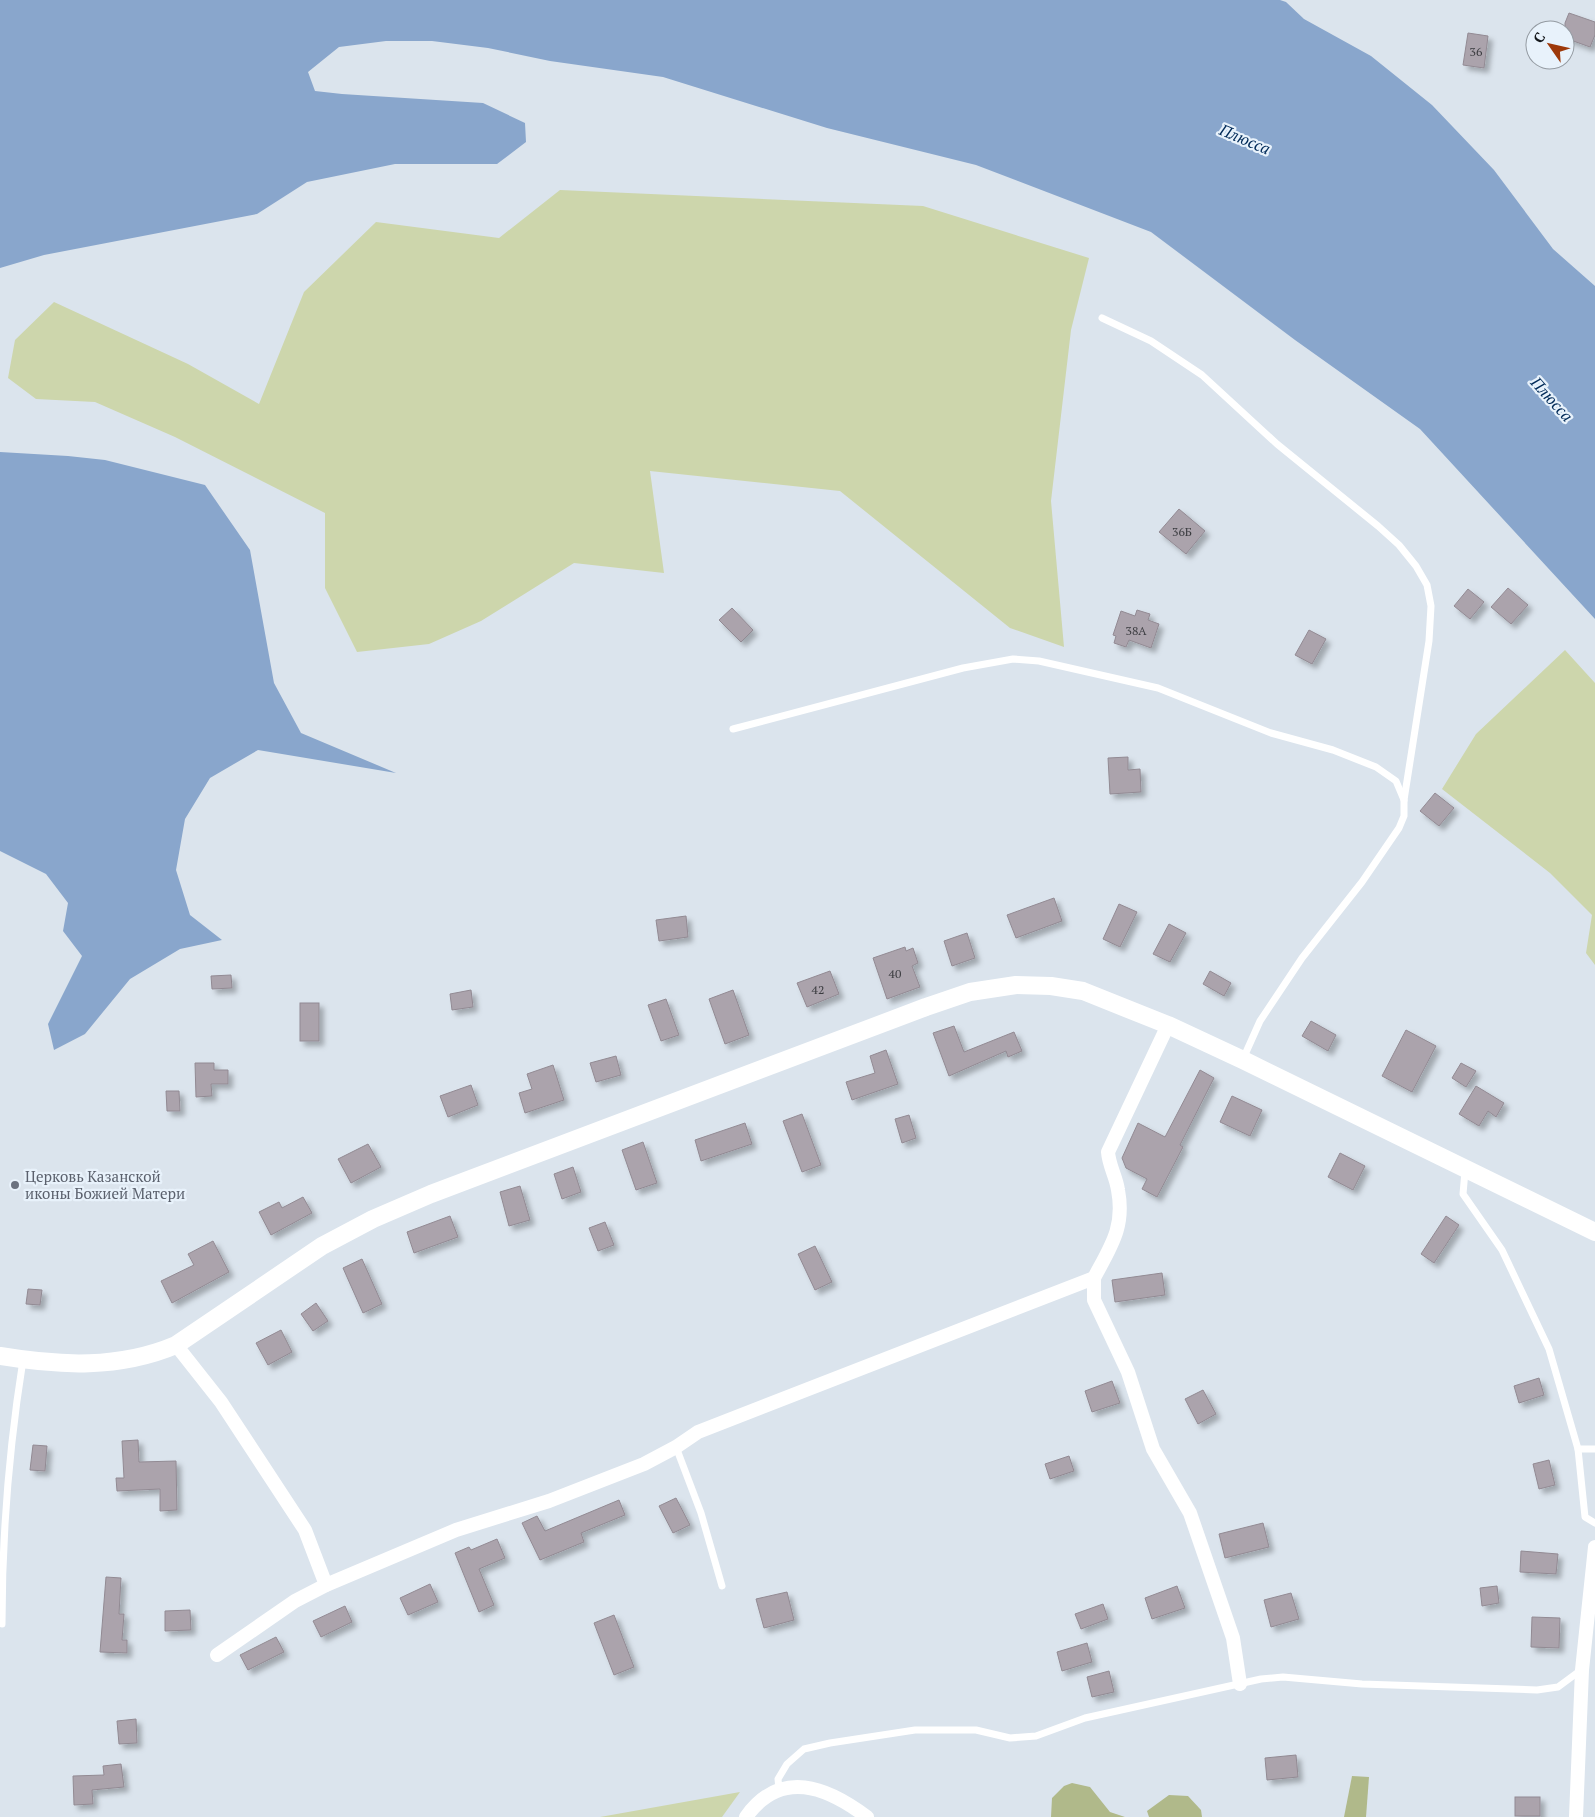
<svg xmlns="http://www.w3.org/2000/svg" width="1595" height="1817" font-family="'PT Serif',serif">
  <defs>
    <filter id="shadow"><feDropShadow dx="4.5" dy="4.5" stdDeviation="2.5" flood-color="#0004"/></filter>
  </defs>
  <rect width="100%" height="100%" fill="#dbe4ed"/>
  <g fill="#cdd6ac">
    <path d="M560,190L923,206L1089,258L1071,330L1051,501L1064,647L1010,628L840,491L650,471L664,573L574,563L481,621L429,644L357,652L325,588V513L175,437L95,402L36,399L8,378L15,340L54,302L188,364L259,404L304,292L376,222L499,238Z"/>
    <path d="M1565,650L1595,683V965L1586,953L1592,915L1550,873L1442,789L1476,734Z"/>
    <path d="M740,1792L722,1817H600Z"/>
  </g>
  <g fill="#b0b98a">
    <path d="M1352,1776L1369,1777L1366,1817H1344Z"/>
    <path d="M1072,1783L1090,1787L1110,1812L1125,1817H1051L1052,1798L1064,1786Z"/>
    <path d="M1169,1795L1188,1796L1201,1810L1202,1817H1149L1147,1811Z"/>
  </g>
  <g fill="#89a6cc">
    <path d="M0,0H1280L1286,2L1304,19L1371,56L1432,105L1494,170L1553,249L1595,286V619L1420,429L1295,340L1151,232L976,165L827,128L663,77L550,61L488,48L432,41H386L339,47L308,72L315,91L342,94L483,103L525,123L526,142L497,164H395L307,182L257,214L44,255L0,268Z"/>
    <path d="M0,452L68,456L105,460L205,485L250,550L274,683L301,733L396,773L258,750L210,778L185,819L176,870L190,915L222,940L180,949L130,979L85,1034L54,1050L48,1024L82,956L63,931L68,903L46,874L0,851Z"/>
  </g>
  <g fill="#aba3ac" stroke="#928a93" filter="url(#shadow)">
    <path d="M1569,13L1595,22V35L1590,47L1565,38V23Z"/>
    <path d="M1468,33L1488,36L1484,68L1463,65Z"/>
    <path d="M1179,509L1205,531L1186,554L1159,532Z"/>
    <path d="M1508,588L1528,605L1511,624L1491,607Z"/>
    <path d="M1468,589L1484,602L1470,619L1454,606Z"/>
    <path d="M732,608L753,630L741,642L719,620Z"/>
    <path d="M1137,610L1150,614L1148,620L1159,624L1151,648L1129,640L1126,647L1114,643L1116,636L1113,635L1121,611L1135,616Z"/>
    <path d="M1309,630L1326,639L1312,664L1295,655Z"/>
    <path d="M1128,757V770L1140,769L1141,792L1110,794L1108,758Z"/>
    <path d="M1435,793L1454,808L1439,826L1420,811Z"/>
    <path d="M1054,898L1062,921L1016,938L1007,915Z"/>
    <path d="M1119,904L1137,912L1120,947L1103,939Z"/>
    <path d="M686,916L688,937L659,941L656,920Z"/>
    <path d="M1169,924L1186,933L1170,962L1153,954Z"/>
    <path d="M967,933L975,958L952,966L944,941Z"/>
    <path d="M905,947L906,951L913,948L918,963L912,966L920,987L887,999L873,958Z"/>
    <path d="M830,971L839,994L807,1007L797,983Z"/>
    <path d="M1210,971L1231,983L1224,996L1203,984Z"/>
    <path d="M231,975L232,988L212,989L211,976Z"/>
    <path d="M471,990L473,1007L452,1010L450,994Z"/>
    <path d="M733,990L749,1035L725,1044L709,999Z"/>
    <path d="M666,999L679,1035L661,1041L648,1005Z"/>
    <rect x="300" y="1003" width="19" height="38"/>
    <path d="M1311,1021L1336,1035L1328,1051L1302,1036Z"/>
    <path d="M954,1026L964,1052L1014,1032L1022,1051L1008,1057L1006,1051L949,1076L933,1033Z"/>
    <path d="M1406,1030L1436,1046L1412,1092L1382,1076Z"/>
    <path d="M886,1050L898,1084L852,1100L846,1082L875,1073L870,1056Z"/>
    <path d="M616,1056L621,1075L596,1082L590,1063Z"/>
    <path d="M195,1063H214V1070H228V1084H211L212,1096L196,1097Z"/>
    <path d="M1461,1063L1476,1071L1466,1087L1452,1078Z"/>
    <path d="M553,1065L564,1100L525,1113L519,1093L532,1089L527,1074Z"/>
    <path d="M1200,1070L1214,1078L1180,1145L1183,1147L1157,1197L1142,1189L1147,1179L1126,1168L1122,1158L1138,1123L1165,1137Z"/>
    <path d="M471,1085L478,1105L448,1117L440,1096Z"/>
    <path d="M1476,1086L1504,1103L1496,1117L1488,1111L1479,1126L1459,1114Z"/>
    <path d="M166,1091H179L180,1111H167Z"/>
    <path d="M1232,1096L1262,1110L1250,1136L1220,1122Z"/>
    <path d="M802,1114L821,1165L802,1172L783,1121Z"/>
    <path d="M909,1115L916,1138L902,1143L895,1119Z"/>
    <path d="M745,1123L752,1144L701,1161L695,1140Z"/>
    <path d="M643,1142L657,1183L636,1190L622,1150Z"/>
    <path d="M368,1144L381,1167L351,1183L338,1159Z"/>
    <path d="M1340,1153L1365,1166L1353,1190L1328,1177Z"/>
    <path d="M573,1167L581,1192L562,1199L554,1174Z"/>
    <path d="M520,1186L530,1220L509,1226L500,1192Z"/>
    <path d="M303,1197L312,1213L271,1235L259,1212L279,1202L282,1208Z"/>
    <path d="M450,1216L458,1237L414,1253L407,1232Z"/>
    <path d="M1446,1216L1459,1225L1434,1263L1421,1254Z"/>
    <path d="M605,1222L614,1245L598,1251L589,1228Z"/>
    <path d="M213,1241L229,1272L172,1303L161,1281L194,1265L188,1254Z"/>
    <path d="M815,1246L832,1282L815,1290L798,1254Z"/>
    <path d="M362,1259L382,1304L363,1313L343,1268Z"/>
    <path d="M1162,1273L1165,1295L1115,1302L1112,1280Z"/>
    <path d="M28,1289L42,1290L40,1305L26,1304Z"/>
    <path d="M316,1303L328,1321L313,1331L301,1314Z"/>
    <path d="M281,1330L292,1352L268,1365L256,1343Z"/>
    <path d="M1539,1378L1544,1395L1519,1403L1514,1386Z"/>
    <path d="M1112,1381L1120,1403L1092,1412L1085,1391Z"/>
    <path d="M1203,1390L1216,1414L1198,1424L1185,1399Z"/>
    <path d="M138,1440L139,1462L176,1461L177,1510L160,1511V1489L117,1491L116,1478H124L122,1441Z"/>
    <path d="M33,1445L47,1446L45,1471L30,1470Z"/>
    <path d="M1069,1456L1074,1471L1050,1479L1045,1464Z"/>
    <path d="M1549,1460L1555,1485L1539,1489L1533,1464Z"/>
    <path d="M676,1498L690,1525L673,1533L659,1506Z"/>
    <path d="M619,1500L625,1515L581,1533L584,1542L540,1560L522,1523L537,1516L545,1531Z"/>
    <path d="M1263,1523L1269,1547L1225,1558L1219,1534Z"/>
    <path d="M497,1539L505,1558L479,1569L494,1605L479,1612L455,1553L469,1547L471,1550Z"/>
    <path d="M1521,1551L1558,1554L1556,1574L1520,1572Z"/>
    <path d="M106,1577L121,1578L119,1614H124L122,1640H127V1653L100,1652Z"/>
    <path d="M430,1584L438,1602L408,1615L400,1598Z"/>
    <path d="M1177,1586L1185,1608L1152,1619L1145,1598Z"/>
    <path d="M1497,1586L1499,1603L1482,1606L1480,1588Z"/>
    <path d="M787,1592L794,1620L764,1628L756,1599Z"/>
    <path d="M1291,1593L1299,1619L1271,1627L1264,1600Z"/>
    <path d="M1103,1604L1108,1619L1081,1629L1075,1614Z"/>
    <path d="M345,1606L352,1622L321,1637L313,1621Z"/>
    <path d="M190,1610L191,1630L165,1631V1611Z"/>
    <path d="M614,1615L634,1667L614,1675L594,1623Z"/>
    <path d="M1532,1617L1560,1618L1559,1648L1531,1647Z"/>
    <path d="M276,1637L284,1652L248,1670L240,1655Z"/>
    <path d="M1087,1643L1092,1662L1062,1671L1057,1652Z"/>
    <path d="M1109,1671L1114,1692L1092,1697L1087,1677Z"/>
    <path d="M136,1719L137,1743L119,1744L117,1721Z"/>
    <path d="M1296,1755L1298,1777L1267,1780L1265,1758Z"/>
    <path d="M121,1764L124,1787L92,1790L93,1804L74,1805L73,1776L104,1775L103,1766Z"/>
    <rect x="1515" y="1797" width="25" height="19"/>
  </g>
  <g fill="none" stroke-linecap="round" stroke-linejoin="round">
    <g stroke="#fff" stroke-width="7">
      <path d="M1102,318L1151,341L1202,375L1277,444L1378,526L1399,545L1416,566L1427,585L1431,606L1429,641L1404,800V816L1399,828L1362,882L1302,958L1260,1021L1243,1059"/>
      <path d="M733,729L963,668L1013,659L1039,661L1158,688L1271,733L1333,750L1376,767L1396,781L1404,800"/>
      <path d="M1465,1171L1463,1194L1502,1250L1549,1349L1578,1449L1585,1517L1595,1523"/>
      <path d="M676,1447L701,1513L722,1586"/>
      <path d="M1578,1449H1595"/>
      <path d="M2,1624C2,1535 9,1448 23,1360"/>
      <path d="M779,1789L778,1779L787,1764L804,1749L830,1743L915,1730H976L1010,1738L1036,1736L1085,1718L1261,1679L1283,1677L1362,1684L1537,1690L1558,1687L1581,1670"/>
    </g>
    <g stroke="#fff" stroke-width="14">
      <path d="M1094,1278V1300L1128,1372L1153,1449L1190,1513L1233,1638L1240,1684"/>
      <path d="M176,1345L221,1402L305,1530L326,1585"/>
      <path d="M217,1655L295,1601L326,1585L456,1530L549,1501L644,1464L676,1447L698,1432L1094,1278C1111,1246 1125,1227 1118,1190C1116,1176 1109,1166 1108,1152L1168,1025"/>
      <path d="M746,1817C781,1768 827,1787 867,1817"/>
      <path d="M1576,1817L1582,1670L1595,1547"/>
    </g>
    <path stroke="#fff" stroke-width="18" d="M0,1356C60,1366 119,1369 176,1345L322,1246L373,1219L431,1194L926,1007L970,992L1016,985L1051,986L1083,991L1168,1025L1243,1060L1595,1232"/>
  </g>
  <circle fill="#6b7280" stroke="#e8f2fb" stroke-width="2" cx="15" cy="1185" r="5"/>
  <g text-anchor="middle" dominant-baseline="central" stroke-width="4.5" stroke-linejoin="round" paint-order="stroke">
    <g font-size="12" fill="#3b3c40">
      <text x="1476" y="51">36</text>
      <text x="1182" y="531">36Б</text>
      <text x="1136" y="630">38А</text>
      <text x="895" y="973">40</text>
      <text x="818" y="989">42</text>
    </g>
    <g font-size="15" fill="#5b616d" stroke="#e8f2fb" text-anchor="start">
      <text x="25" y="1176">Церковь Казанской<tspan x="25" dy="17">иконы Божией Матери</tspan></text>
    </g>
    <g font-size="16" font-style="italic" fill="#002a58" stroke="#e8f2fb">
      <text transform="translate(1245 139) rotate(23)">Плюсса</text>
      <text transform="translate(1552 399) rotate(48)">Плюсса</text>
    </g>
  </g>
  <g transform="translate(1550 45) rotate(304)"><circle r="24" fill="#e8f2fb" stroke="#949ba2"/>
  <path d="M0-4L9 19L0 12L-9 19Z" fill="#9d3809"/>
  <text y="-8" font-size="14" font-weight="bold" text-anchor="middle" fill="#16191c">С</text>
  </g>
</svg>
